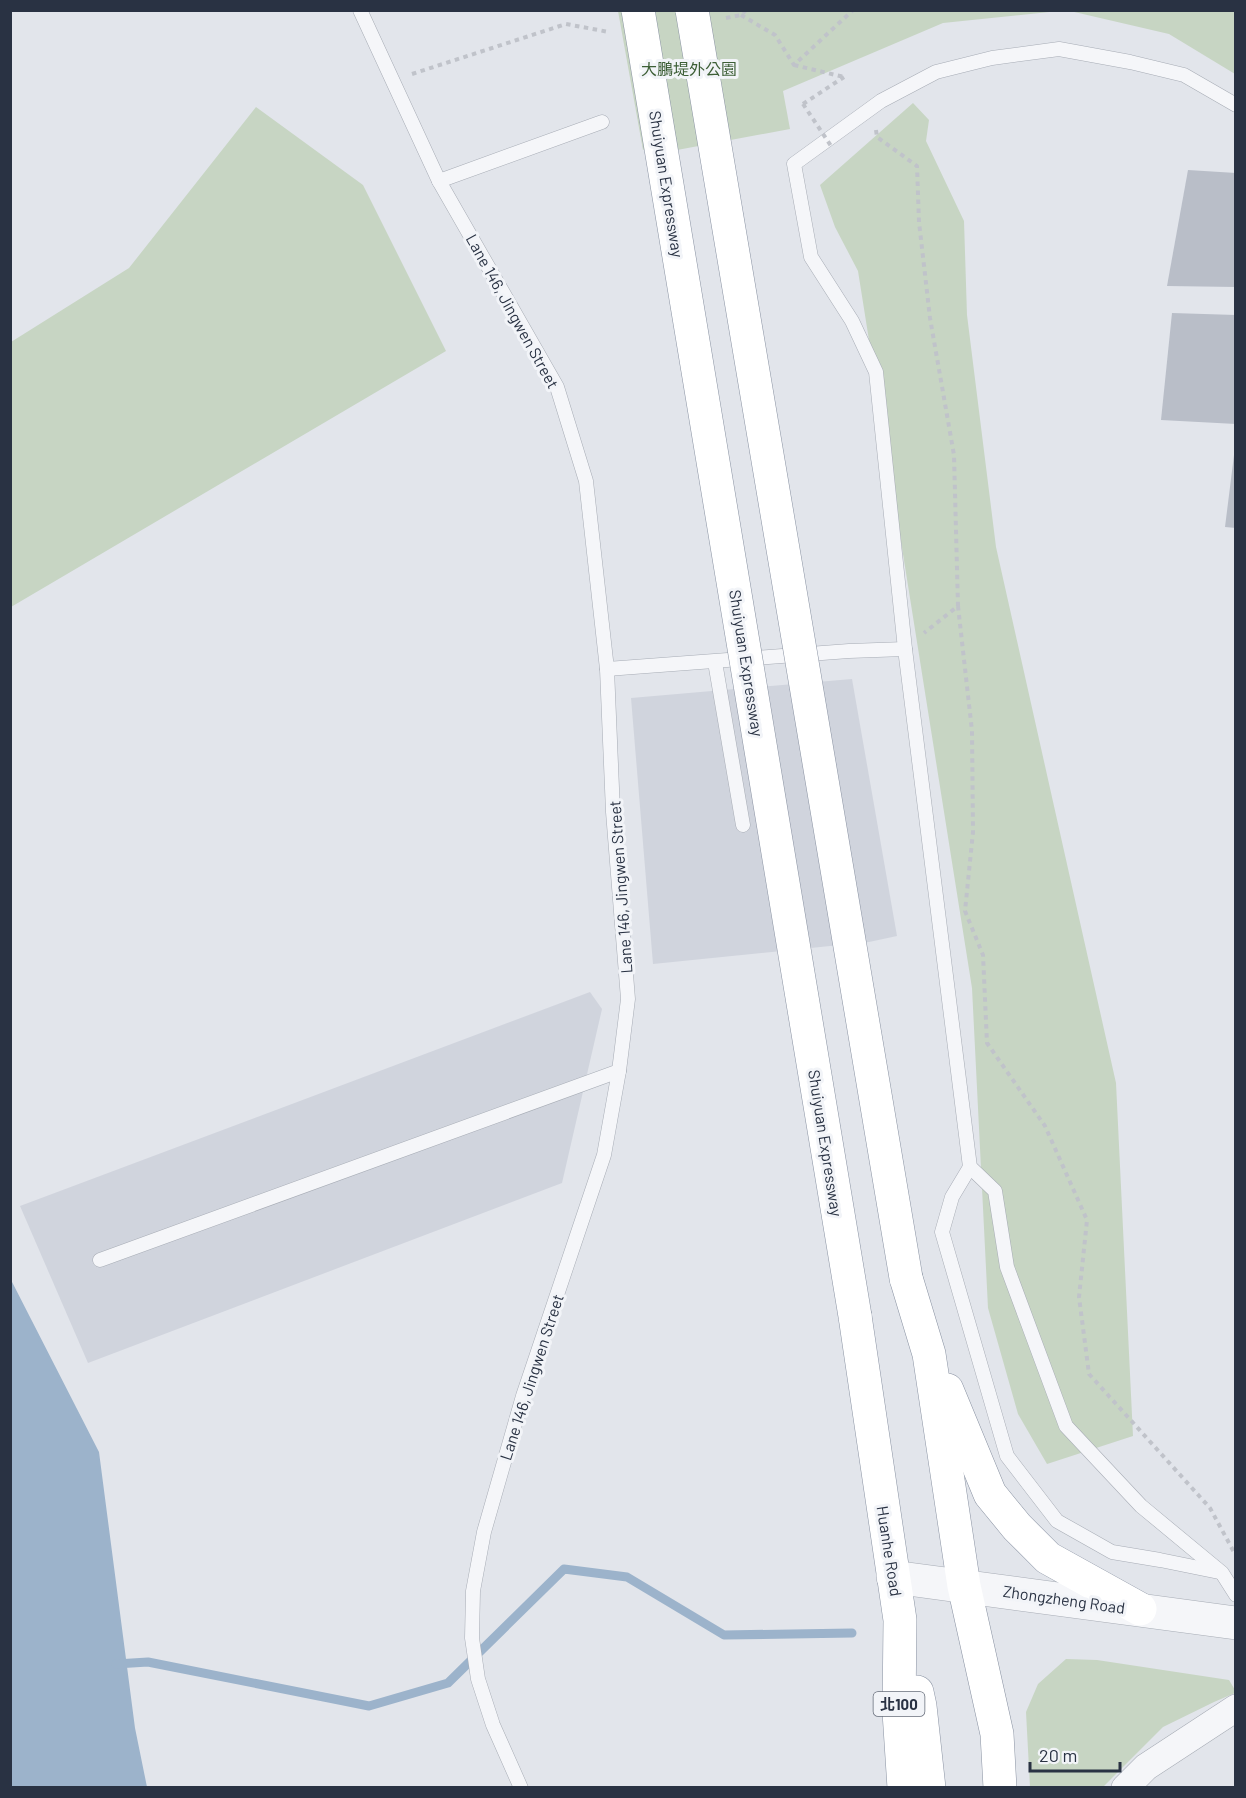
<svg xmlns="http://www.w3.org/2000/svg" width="1246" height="1798" font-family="Barlow,'Noto Sans TC',sans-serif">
  <rect width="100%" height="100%" fill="#e2e5eb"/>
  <g fill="#d0d4dd">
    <path d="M852,679L897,936L869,942L653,964L631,698Z"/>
    <path d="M590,992L602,1009L562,1183L88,1363L20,1206Z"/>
  </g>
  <g fill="#c7d5c3">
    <path d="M618,11H1059L943,23L783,91L790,129L661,153L659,143L643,150Z"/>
    <path d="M1070,11H1235V74L1169,34Z"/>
    <path d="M913,103L929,120L926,141L964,221L967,315L996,547L1116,1083L1133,1436L1047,1464L1018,1414L988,1308L972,988L858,271L835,227L820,185Z"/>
    <path d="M256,107L363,185L446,351L11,607V342L129,268Z"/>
    <path d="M1066,1659L1097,1660L1229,1680L1235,1690V1693L1214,1702L1163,1727L1103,1787H1030L1026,1712L1038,1684Z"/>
  </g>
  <path fill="#9cb3cb" d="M10,1278L99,1452L135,1728L147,1787H11Z"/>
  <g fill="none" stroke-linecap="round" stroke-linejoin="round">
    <path stroke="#9cb3cb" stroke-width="9" d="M116,1664L148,1662L369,1706L448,1683L564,1569L627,1577L724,1635L852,1633"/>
  </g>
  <g fill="#b9bec8">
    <path d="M1188,170L1236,173V287L1167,286Z"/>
    <path d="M1172,313L1236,315V424L1161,420Z"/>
    <path d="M1234,455H1236V528L1225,527Z"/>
  </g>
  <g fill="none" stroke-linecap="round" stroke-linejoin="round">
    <g stroke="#a7acb5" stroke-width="15">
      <g id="service">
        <path d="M360,10L439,181L557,387L586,481L607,669L613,812L628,999L619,1071L604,1155L523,1396L484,1532L473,1591L472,1638L478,1679L493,1725L521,1788"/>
        <path d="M1236,105L1184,75L1130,62L1059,49L992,58L936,72L881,101L794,164L811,257L852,321L876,372L905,649L970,1167L995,1191L1007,1267L1066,1426L1141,1506L1222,1573L1236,1595"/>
        <path d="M439,181L602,122"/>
        <path d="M715,662L743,825"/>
        <path d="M607,669L849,651L905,649"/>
        <path d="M970,1167L952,1197L942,1232L1007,1456L1057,1521L1112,1552L1160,1560L1219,1572"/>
        <path d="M100,1260L619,1071"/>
      </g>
    </g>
    <g stroke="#a7acb5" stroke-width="28">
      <path id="minor" d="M1125,1788L1146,1767L1236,1708"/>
    </g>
    <g stroke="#a7acb5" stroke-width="34">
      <path id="tertiary" d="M893,1577L1236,1623"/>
    </g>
    <g stroke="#8992a2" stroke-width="34">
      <g id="trunk">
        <path d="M906,1278L929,1354L964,1586L997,1734L1000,1788"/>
        <path d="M855,1316L900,1620L899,1712L904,1788"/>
        <path d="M947,1390L990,1494L1017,1527L1048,1558L1140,1609"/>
        <path d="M917,1692L920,1706L929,1788"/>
      </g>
    </g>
    <g stroke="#c0c3ca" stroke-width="4" stroke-dasharray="4.5 4.5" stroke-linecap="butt">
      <path d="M741,15L775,35L794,65L853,10"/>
      <path d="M726,18L741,15L746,10"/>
      <path d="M794,65L844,77"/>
      <path d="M412,74L566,24L609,32"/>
      <path d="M803,104L844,77"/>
      <path d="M876,130L877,137L917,166L919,222L930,318L954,455L958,606L924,633"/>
      <path d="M958,606L972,731L973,832L965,911L983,955L987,1043L1045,1126L1087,1220L1079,1297L1089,1374L1210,1508L1235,1554"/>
    </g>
    <use href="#service" stroke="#f5f6f9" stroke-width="14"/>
    <use href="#minor" stroke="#f5f6f9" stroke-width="27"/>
    <use href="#tertiary" stroke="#f5f6f9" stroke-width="33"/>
    <use href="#trunk" stroke="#fff" stroke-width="33"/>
    <g stroke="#8992a2" stroke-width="34" stroke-linecap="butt">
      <g id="trunk-bridge">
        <path d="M638,10L855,1316"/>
        <path d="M692,10L906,1278"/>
      </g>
    </g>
    <path stroke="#c0c3ca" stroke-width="4" stroke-dasharray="4.5 4.5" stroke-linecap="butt" d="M803,104L831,146"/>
    <use href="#trunk-bridge" stroke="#fff" stroke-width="33"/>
  </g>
  <g text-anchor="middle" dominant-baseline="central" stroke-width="6" stroke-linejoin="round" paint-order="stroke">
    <rect fill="#f2f4f8" stroke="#656c79" stroke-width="1.5" x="873.5" y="1692" width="51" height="24" rx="4.5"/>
    <g font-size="15" font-weight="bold" fill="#293243">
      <text x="899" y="1704">北100</text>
    </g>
    <g font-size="16" fill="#3d5f36" stroke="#f2f4f8">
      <text x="689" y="68">大鵬堤外公園</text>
    </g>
    <g font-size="16" fill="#293243" stroke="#f2f4f8">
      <text transform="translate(667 184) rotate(81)">Shuiyuan Expressway</text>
      <text transform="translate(513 311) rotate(61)">Lane 146, Jingwen Street</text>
      <text transform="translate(747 663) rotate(81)">Shuiyuan Expressway</text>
      <text transform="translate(620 887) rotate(-94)">Lane 146, Jingwen Street</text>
      <text transform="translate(826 1143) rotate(81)">Shuiyuan Expressway</text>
      <text transform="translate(531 1377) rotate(-72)">Lane 146, Jingwen Street</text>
      <text transform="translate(890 1551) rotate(81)">Huanhe Road</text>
      <text transform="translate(1064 1599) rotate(8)">Zhongzheng Road</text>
    </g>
  </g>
  <rect width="1246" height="1798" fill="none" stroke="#293243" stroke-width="24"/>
  <path d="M1030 1762v9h90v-9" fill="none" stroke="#293243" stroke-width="3"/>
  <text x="1039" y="1762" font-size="18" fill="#293243" stroke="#f2f4f8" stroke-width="4.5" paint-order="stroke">20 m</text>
</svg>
